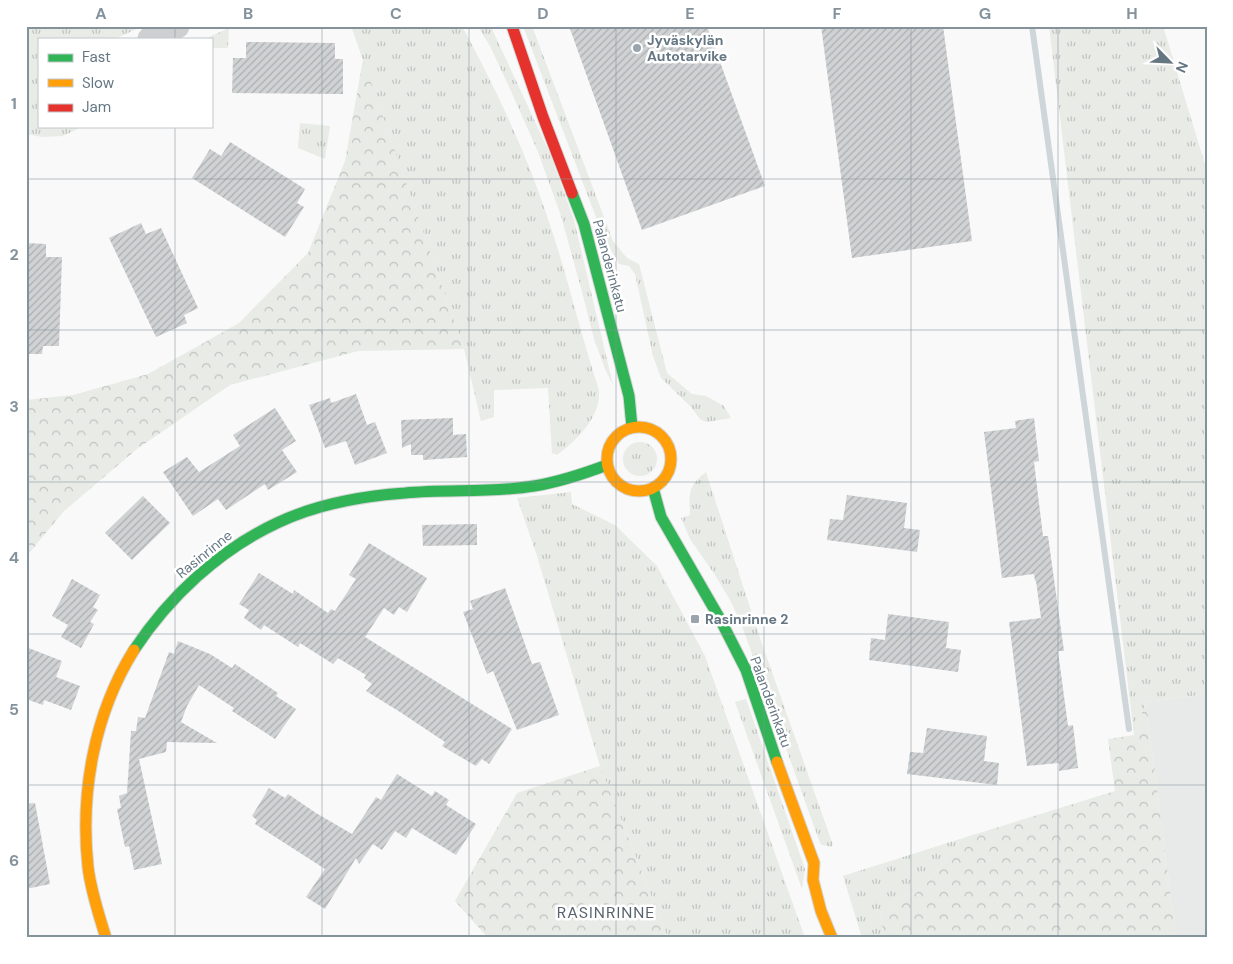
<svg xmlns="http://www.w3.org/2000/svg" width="1233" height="964" font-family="'DM Sans',sans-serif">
  <defs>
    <pattern id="grass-tufts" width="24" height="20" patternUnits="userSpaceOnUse" patternTransform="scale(1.25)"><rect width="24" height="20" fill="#e8ebe6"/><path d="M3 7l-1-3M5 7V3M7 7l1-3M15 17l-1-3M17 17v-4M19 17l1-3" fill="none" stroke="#c0c3c0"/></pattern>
    <pattern id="forest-crowns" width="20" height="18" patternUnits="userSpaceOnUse" patternTransform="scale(1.25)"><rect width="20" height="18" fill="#e8ebe6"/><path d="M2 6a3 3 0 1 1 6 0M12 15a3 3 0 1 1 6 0" fill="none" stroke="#c0c3c0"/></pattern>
    <pattern id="building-hatch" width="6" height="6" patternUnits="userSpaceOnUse" patternTransform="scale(1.25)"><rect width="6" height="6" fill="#d0d2d3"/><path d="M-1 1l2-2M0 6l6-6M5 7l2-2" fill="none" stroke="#acafb1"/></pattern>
  </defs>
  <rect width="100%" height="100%" fill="#f9f9f9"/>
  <path fill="#e8e9e9" d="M1207,694V938H1176L1146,702Z"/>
  <g fill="url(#grass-tufts)">
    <path d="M26,26H143L115,39H39V126H84L63,136L42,137L26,134Z"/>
    <path d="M351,26H462C495,87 525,150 547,216C567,273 580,333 599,390C601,417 577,440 557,455L553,453L552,454L548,388L494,390V417L481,421L464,349Z"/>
    <path d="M480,26H489L492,29L550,154L574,220L613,385L605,369L594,339L581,288L561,216L538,152L510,89L490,46L480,30Z"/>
    <path d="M523,26H532L613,241L627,258L639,264L667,373L692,394L706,396L724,406L731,418L707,422L701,420L689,405L661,378L653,356L635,274L629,266L619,264L604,238Z"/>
    <path d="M1049,26H1163L1207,171V694L1146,702L1134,735Z"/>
    <path d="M229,28L228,48H211V39H205Z"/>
    <path d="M300,123L330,126L325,159L298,148Z"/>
    <circle cx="640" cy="459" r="17"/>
    <path d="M706,472L760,638L833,845L831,847L822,845L820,843L742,626L731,602L715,575L690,539L681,518L690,515C689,493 688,486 706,472Z"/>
    <path d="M571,492L572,504L615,525L657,566L705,656L805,938H668L600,766L536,553L517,498Z"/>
    <path d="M746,699L805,869L802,889L735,702Z"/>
    <path d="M963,838L945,859L928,882L915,894L896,898L880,914L884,938H862L843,876Z"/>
  </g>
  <g fill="url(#forest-crowns)">
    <path d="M363,59L464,349L358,351L230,385L137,449L64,511L26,557V400L73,395L148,374L239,323L308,253L345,161Z"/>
    <path d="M1146,702L1176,938H884L880,914L896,898L915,894L928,882L945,859L963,838L1115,791L1108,739L1134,735Z"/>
    <path d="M600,766L668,938H488L455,901L517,793Z"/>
  </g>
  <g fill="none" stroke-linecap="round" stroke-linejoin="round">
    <path stroke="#ced6d9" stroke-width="6" d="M1032,26L1129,729"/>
  </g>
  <g fill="url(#building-hatch)">
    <path d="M569,26H707L765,186L642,230Z"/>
    <path d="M821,26H943L972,241L852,258Z"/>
    <path d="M246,42L335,43V59H343V94L232,93L233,58H246Z"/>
    <path d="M230,142L305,189L297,203L304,207L285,237L192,178L210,149L221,156Z"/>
    <path d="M141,223L146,234L161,228L198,308L184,315L187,323L156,337L109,238Z"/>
    <path d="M26,243L46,244V257H62L59,346H43L42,354H26Z"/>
    <path d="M356,394L367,425L375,422L387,453L355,465L346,441L325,448L309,405L330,398L331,403Z"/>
    <path d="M275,408L296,441L282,450L297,472L268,490L265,484L226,510L218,499L193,516L163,472L187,457L199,472L240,446L233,435Z"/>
    <path d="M453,418V435L466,434L467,457L423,460V455H411V444L402,448L401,420Z"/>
    <path d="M1034,418L1039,461L1034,462L1043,536H1048L1064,651H1058L1068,726L1073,725L1078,768L1059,771V763L1027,766L1009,622L1041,618L1036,581H1035L1034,574L1002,578L984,432L1016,428L1015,421Z"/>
    <path d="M847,495L907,503L904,528L920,530L917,552L827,540L830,519L843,520Z"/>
    <path d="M143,496L170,523L132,560L105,533Z"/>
    <path d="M477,524V545L423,546L422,525Z"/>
    <path d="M369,543L427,578L407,612L399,607L394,615L384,608L365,637L512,729L489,764L482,759L476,766L442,746L445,742L400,712L366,691L372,684L364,678L366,675L338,658L333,664L300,643L298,647L264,625L261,630L244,618L249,610L239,604L259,573L293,594L294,590L328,613L331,609L335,611L356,579L349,575Z"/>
    <path d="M72,579L100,595L93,607L98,610L90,622L94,624L81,648L61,637L68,625L52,616Z"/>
    <path d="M505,588L532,664L540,662L559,715L517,730L493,671L487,674L463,612L473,609L470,601Z"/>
    <path d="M888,614L949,622L946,648L961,650L958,672L869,660L871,638L885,640Z"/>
    <path d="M178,641L210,654L232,668L235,664L278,693L276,696L296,709L275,739L232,711L234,708L199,685L187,706L181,722L217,743L167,742L166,752L139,759L162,864L134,870L129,846L125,847L117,809L121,808L119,796L127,793L131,731H136L138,717L145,718L169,652L174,654Z"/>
    <path d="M26,647L62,661L56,677L80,686L71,710L44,700L43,705L26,699Z"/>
    <path d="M927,728L987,736L984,761L999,763L997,785L907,774L910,752L923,753Z"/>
    <path d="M397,774L432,796L435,791L449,800L446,805L476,824L456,855L412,828L406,838L395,831L382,850L373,844L359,864L356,858L325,909L306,897L325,869L255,824L257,820L252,816L269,788L285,798L288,794L316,813L352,834L376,797L381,800Z"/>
    <path d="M35,803L50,884L26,889V804Z"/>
  </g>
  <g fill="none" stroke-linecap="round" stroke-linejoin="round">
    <g stroke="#d5d6d7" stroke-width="13">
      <g id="fast">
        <path d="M572,193L584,224L629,396L632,427"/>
        <path d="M653,488L661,517L720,619L746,670L777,762"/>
        <path d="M134,650C169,597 219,550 277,523C317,504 362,496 405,493C448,489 492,493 534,486C559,482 583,474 607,465"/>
      </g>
    </g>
    <g stroke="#d5d6d7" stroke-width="13">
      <g id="slow">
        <circle cx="639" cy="459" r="32"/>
        <path d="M777,762L814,863L813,880L821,911L832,938"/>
        <path d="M106,938C99,915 91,892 88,867C80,793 94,714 134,650"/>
      </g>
    </g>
    <g stroke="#d5d6d7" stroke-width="13">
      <path id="jam" d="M512,26L543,117L572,193"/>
    </g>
    <path stroke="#cecfd0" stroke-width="25" d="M150,39L177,26"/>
    <use href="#fast" stroke="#30b455" stroke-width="11"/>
    <use href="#slow" stroke="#ff9f0a" stroke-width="11"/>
    <use href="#jam" stroke="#e5322d" stroke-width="11"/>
  </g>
  <path fill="none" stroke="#84929c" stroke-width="1" stroke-opacity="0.55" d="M175,26V39M322,26V938M469,26V938M616,26V938M764,26V938M911,26V938M1058,26V938M175,126V938M26,179H1207M26,330H1207M26,482H1207M26,634H1207M26,785H1207"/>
  <g fill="#99a4ac" stroke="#fff" stroke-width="2">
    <circle cx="637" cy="48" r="5"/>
    <rect x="690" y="614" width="10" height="10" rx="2.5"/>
  </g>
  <g text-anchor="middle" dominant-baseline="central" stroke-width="5" stroke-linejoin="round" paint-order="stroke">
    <g font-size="14" font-weight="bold" fill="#657683" stroke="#fff" text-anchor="start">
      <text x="647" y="40">Jyväskylän<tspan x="647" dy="16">Autotarvike</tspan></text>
      <text x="705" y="619">Rasinrinne 2</text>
    </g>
    <g font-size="14" fill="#657683" stroke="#fff">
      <text transform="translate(610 266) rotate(75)">Palanderinkatu</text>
      <text transform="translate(204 554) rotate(-39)">Rasinrinne</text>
      <text transform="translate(771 702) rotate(70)">Palanderinkatu</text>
    </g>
    <g font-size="16" letter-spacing="1" fill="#57646e" stroke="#fff">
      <text x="606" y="912">RASINRINNE</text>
    </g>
  </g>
  <rect width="1233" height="964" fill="none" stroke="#ffffff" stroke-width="55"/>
  <rect x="38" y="38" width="175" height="90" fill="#ffffff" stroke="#c1c8cd"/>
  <rect x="48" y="54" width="25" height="8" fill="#30b455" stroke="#c1c8cd"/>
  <text x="82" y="62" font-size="15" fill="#657683">Fast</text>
  <rect x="48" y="79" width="25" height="8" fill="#ff9f0a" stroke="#c1c8cd"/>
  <text x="82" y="88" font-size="15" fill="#657683">Slow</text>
  <rect x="48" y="104" width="25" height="8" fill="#e5322d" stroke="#c1c8cd"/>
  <text x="82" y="112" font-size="15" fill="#657683">Jam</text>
  <g transform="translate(1170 62) rotate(114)" stroke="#ffffff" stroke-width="4" paint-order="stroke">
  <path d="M0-4L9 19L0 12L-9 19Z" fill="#657683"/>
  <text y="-8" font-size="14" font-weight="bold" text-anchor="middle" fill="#657683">N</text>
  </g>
  <rect x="28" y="28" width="1178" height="908" fill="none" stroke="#84929c" stroke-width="2"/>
  <g font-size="16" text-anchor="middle" font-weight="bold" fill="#84929c">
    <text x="101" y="19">A</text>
    <text x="248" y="19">B</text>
    <text x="396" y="19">C</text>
    <text x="543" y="19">D</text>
    <text x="690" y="19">E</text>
    <text x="837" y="19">F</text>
    <text x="985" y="19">G</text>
    <text x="1132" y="19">H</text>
    <text x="14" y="109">1</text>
    <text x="14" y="260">2</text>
    <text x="14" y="412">3</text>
    <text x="14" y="563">4</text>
    <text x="14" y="715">5</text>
    <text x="14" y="866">6</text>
  </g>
</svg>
